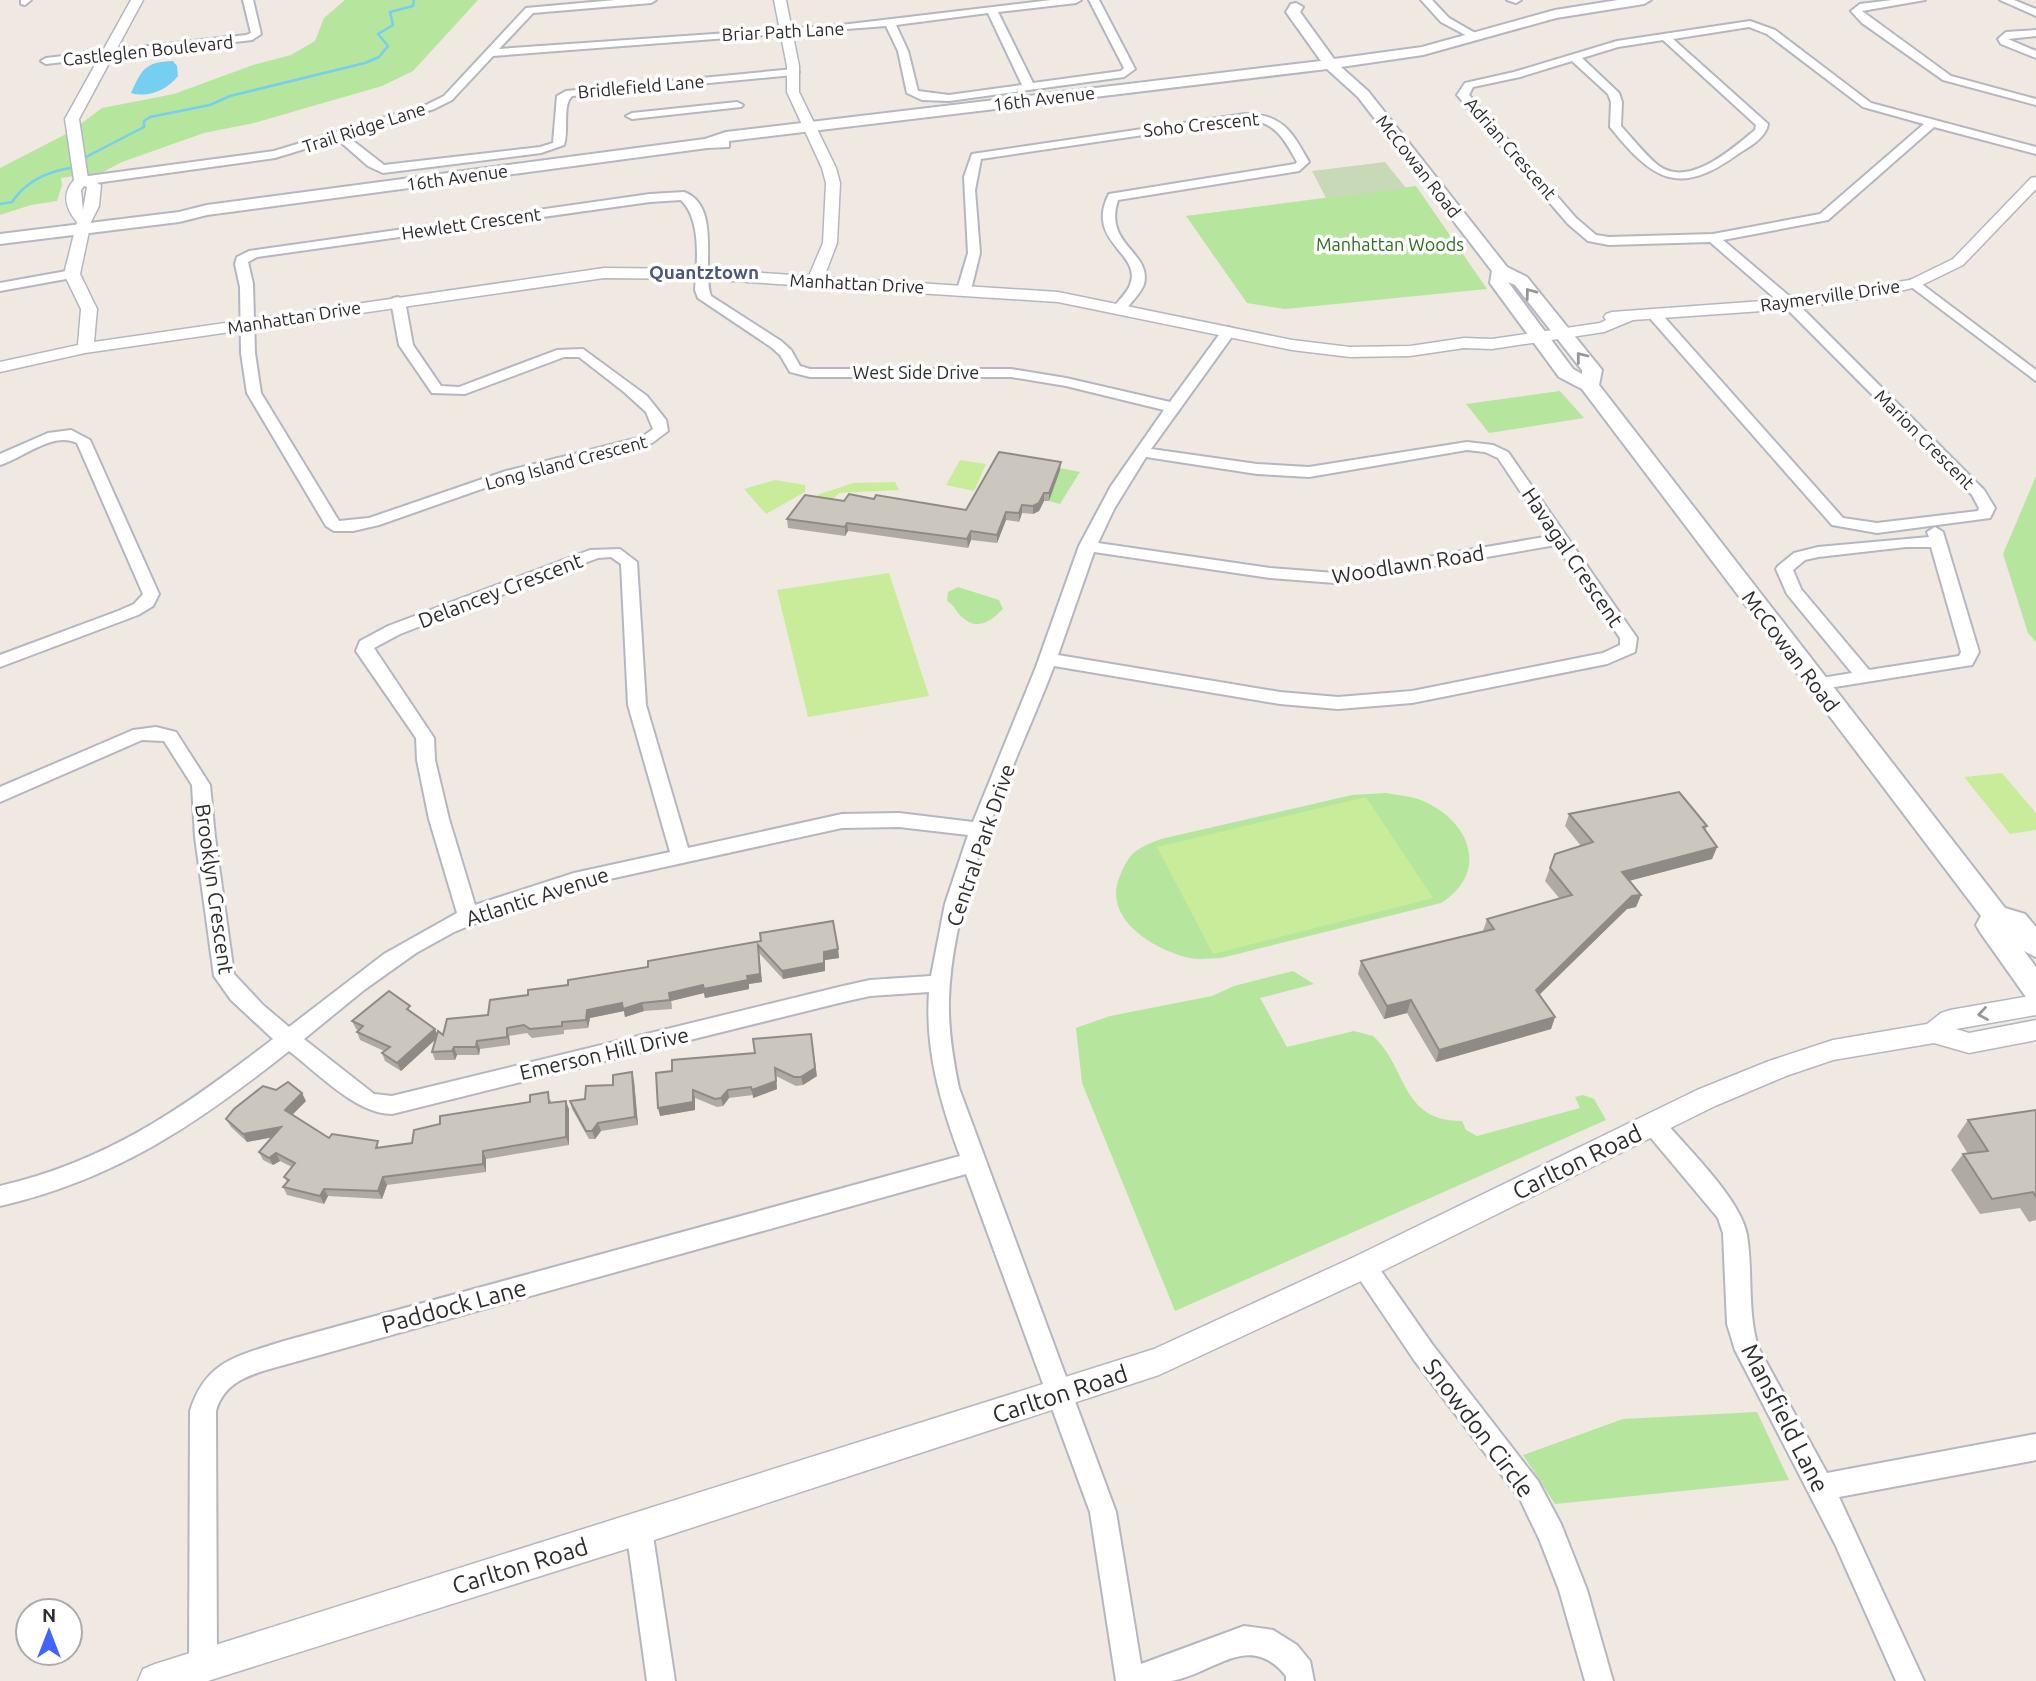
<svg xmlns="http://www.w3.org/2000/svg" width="2036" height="1681" font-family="Ubuntu,sans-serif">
  <rect width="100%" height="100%" fill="#efe9e1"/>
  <g fill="#b6e59e">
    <path d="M345,0H478L413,71L382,86L254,123L204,133L122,162L103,172L61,178L62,185L57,201L31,205L0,215V168L70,132L102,108L174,94L253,65L291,55L315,41L324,18Z"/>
    <path d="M1416,186L1487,289L1285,309L1247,303L1186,216Z"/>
    <path d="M1560,391L1584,418L1489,433L1466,404Z"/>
    <path d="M1060,468L1080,472L1060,504L1049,501Z"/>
    <path d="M2036,476V642L2028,633L2003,554Z"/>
    <path d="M958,587L999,600L1003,609C989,623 975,632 959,614C954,608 954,605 947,601L948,592Z"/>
    <path d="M1386,793C1397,795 1412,796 1423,801C1470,821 1490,872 1441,903L1221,958C1211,958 1199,960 1189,958C1155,950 1103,920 1119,878C1123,868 1128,857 1136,851C1143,846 1153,842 1161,839L1352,795Z"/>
    <path d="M1293,971L1314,984L1260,998L1287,1047L1354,1031L1373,1036C1408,1068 1400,1121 1462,1121L1466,1130L1477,1136L1580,1108L1575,1097L1583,1095L1594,1099L1606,1120L1175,1311L1082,1083L1076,1028L1110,1016L1212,996L1234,986Z"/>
    <path d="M1757,1412L1789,1480L1555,1504L1523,1455L1623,1419Z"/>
  </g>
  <path fill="#c8d9b8" d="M1385,162L1406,188L1326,198L1312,171Z"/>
  <g fill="#c9ec9a">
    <path d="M960,460L986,464L974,491L946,485Z"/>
    <path d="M775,480L805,485V492L766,514L744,489Z"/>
    <path d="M895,482L899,490L839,493L829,503L817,495L853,483Z"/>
    <path d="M889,573L929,696L808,717L777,590Z"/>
    <path d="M2002,773L2036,813V830L2010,834L1964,777Z"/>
    <path d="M1366,797L1433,898L1213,954L1157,847Z"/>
  </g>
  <path fill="#75cff0" d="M173,61L177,66L178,76C167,90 149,98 131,93C142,69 145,62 173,61Z"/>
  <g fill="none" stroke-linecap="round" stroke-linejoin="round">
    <g stroke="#75cff0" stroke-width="2.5">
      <path d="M84,158L144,127V121L150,117L210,105L230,96L365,63L379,57L388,46L378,34L393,25L390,12L413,6L414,0"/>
      <path d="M0,204L12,202C26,181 46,172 70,168"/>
    </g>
    <g stroke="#b4b7c1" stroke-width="4">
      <g id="minor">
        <path d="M21,0H31L25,5L21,4Z"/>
        <path d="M243,0H253L261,34L252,40L46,64L41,61L46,58L246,35L251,33Z"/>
        <path d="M615,0H656L651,3L533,13L499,49L841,25L1051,0H1081L1076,3L998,12L1033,83L1121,71L1124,68L1089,0H1099L1135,69L1124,77L949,101L922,100L907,93L898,51L886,26L493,56L452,100L434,109L347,136L384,165L540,147L553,143L557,96L566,91L794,69L799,72L794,75L572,96C562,105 569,131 564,145L541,153L383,173L368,166L337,139L275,158L81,185L75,181L81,177L274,151L426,105L444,96L526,8ZM988,13L1022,85L949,95L918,91L908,51L896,25Z"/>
        <path d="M1421,0H1432L1449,18L1482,37L1473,39L1441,22Z"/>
        <path d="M1507,0H1521L1516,3Z"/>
        <path d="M1892,0H1925L1862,11L1951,76L2036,99V105L1943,80L1862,23L1851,11L1860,4Z"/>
        <path d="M2000,0H2014L2036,9V16Z"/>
        <path d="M1750,21L1775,30L1871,103L2036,147V154L1934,127L1828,220L1723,240L1795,301L1984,490L1995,508L1990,518L1877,533L1832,525L1648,316V310H1658L1843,518L1877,523L1978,511L1979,508L1972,495L1785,307L1710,242L1609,245L1588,241L1568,224L1457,95L1465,83L1514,72L1617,41ZM1749,27L1767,34L1863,107L1924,124L1820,214L1713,234L1609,237L1596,235L1576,218L1469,95L1473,87L1520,77L1572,61L1608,94L1611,102L1610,127C1652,179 1678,198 1738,154C1749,147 1766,138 1768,124L1673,39ZM1663,40L1756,125L1755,130C1733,148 1690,188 1659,166C1645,155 1633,139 1621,126L1622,102L1619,93L1582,58L1618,47Z"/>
        <path d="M2036,30V36L2008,39L2036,51V58L2001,44L1998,39L2006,32Z"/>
        <path d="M737,102L743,105L741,107L632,119L626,116L632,113Z"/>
        <path d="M1245,114C1283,114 1292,132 1309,162L1299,171L1118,200C1103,245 1152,252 1144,284C1141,293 1130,303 1125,311H1115L1113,308C1118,301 1127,293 1130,285C1143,253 1084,242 1109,194L1295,164L1297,162C1284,138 1274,120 1245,120L981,159L975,190L980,253L971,290L964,294L957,290L968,253L964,177L972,154Z"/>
        <path d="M684,192C722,206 701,269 711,296L781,341L791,350L800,366L810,369H1011L1066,378L1170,402L1224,328L1229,327L1236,331L1151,449L1257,464L1309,467L1467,442L1493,445L1508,452L1637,638L1635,652L1607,664L1412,703L1338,709L1280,704L1054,666C1014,770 953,885 949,999C948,1029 953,1059 959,1088L1116,1512L1141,1664L1244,1626L1273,1630L1297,1645L1310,1661L1314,1681H1286V1676C1249,1630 1214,1674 1171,1681C1154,1681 1133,1681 1116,1681L1090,1512L966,1174L284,1365C256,1373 225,1379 216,1411L217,1665L213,1675L203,1679L193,1675L189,1665L190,1411C206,1360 238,1356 284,1341L960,1156C940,1102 925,1050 929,992L870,996L843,1002L392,1114C356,1114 318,1073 289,1051C197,1124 116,1179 0,1206V1186C109,1161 186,1106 273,1039L231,1000L214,976L195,837L192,785L164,741L142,740L0,802V787L133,730L156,727L176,732L210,785L215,837L234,974L263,1005L289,1027L384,954L457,913L429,819L417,760L416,738L356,651L360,641L388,626L590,550L620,549L637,562L646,705L688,848L842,814L899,813L973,822L1036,667L1079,546L1111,486L1164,410L1066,386L1011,377H810L790,372L780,355L771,347L698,298L695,290C697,264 702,220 681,200L650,202L257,257L248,262L253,284L255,353L261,393L339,521L369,518L506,471L642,437L653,429L646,412L624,392L579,357H564L465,394L432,393L399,345L391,301L393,298L398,297L405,301L413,345L441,386L459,387L557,350L583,349L647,396L666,420L668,431L652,443L516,477L379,525L353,531H334L326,526L247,393L241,353L240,287L235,264L237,257L249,251L650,194ZM1467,450L1485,452L1498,458L1550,536L1335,573L1270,568L1098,543L1114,509L1146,457L1257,474L1309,477ZM1556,545L1620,638V645L1603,653L1412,691L1338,697L1280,692L1058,655L1094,552L1270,578L1335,583ZM611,557L621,564L628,705L670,852L574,873L475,905L449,819L435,760L434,738L374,648L400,634L598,558ZM899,827L968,835L945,904L931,976L870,980L843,986L392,1096L374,1094L304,1039L364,990L416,953L454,932L517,906L596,882L842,828Z"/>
        <path d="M72,270L79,274L77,277L0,291V283Z"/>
        <path d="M1915,279L2036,370V381L1910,286V280Z"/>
        <path d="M71,430L90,440L159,594L153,606L138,615L0,667V655L118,611L134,604L143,594L77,443C53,431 23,458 0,465V454L48,433Z"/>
        <path d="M1935,527L1943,532L1979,652L1972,665L1816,690L1810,688L1807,684L1810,680L1852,673L1787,594L1776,569L1778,566L1794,553L1818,547L1929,537L1927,532ZM1906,547H1931L1961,652L1959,656L1869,670L1801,589L1793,570L1805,560L1818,557Z"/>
        <path d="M1654,1116L1662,1118C1686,1147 1741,1199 1747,1235C1753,1272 1747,1310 1758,1347L1827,1473L2036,1434V1460L1839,1497L1924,1681H1896L1835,1544L1735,1350L1727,1324L1723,1233L1718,1218L1646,1132L1643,1125L1646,1118Z"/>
        <path d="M1364,1255L1372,1258L1432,1344L1538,1481L1561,1524L1587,1590L1613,1681H1585L1559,1590L1540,1541L1520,1499L1414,1360L1356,1274L1352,1266L1356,1258Z"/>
        <path d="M639,1516L648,1520L652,1529L675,1681H647L626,1529L630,1520Z"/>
      </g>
    </g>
    <g stroke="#b4b7c1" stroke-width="3">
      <g id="tertiary">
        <path d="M131,0H143L79,119L88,179L101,185L99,206L91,222L80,274L97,309L94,342L604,268L702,269L809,276L823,243L826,183L822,168L787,92V66L774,0H786L799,66V92L836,168L840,183L837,243L824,277L1058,292L1292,340L1350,347L1410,346L1464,338L1492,339L1600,323L1606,320L1604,317L1606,314L1612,312L1790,299L1910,280L1953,259L2031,178L2036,177V189L1963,265L1920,286L1880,296L1790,309L1633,320L1604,332L1492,349L1464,348L1410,356L1350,357L1292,350L1058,302L702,279L604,278L85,353L0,372V362L78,345L81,309L64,274L77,222C66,209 61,195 74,180L65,119ZM84,186L87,187L83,210L81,190Z"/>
        <path d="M2036,995V1015L1956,1029L1969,1033L2036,1020V1040L1969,1053L1934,1043L1833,1060L1786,1076L1715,1106L1374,1275L1159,1375L639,1545L208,1681H138L143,1669L155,1664L1154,1349L1354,1257L1697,1090L1769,1061L1833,1040L1927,1024L1941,1013L1950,1010Z"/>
      </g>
    </g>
    <g stroke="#b4b7c1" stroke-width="4">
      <path id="secondary" d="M1618,0H1651L1644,4L1556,18L1423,55L1341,67L1368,91L1507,267L1527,277L1602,370L1599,385L2005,908L2025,914L2036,927V957L2024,951L2036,967V1000L2026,997L1980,932L1976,925L1981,916L1582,389L1559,377L1490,283L1492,271L1358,97L1327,69L729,141V147L707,148L207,215L179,222L0,244V234L179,212L207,205L705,139L726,132L1321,61L1286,12L1291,4L1296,3L1303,7L1300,12L1334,59L1422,47L1555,10ZM1508,282L1515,285L1582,370V374L1573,369Z"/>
    </g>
    <use href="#minor" fill="#fff" fill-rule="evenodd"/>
    <use href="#tertiary" fill="#fff" fill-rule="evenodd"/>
    <use href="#secondary" fill="#fff" fill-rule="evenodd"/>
  </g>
  <g fill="#afaba4">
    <path d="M1060,470L1049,501H1044L1039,511L1033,514L1022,513L1019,522L1006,520L997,543L971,540L968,548L848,531L845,536L788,528L787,519L844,501L874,499L966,510Z"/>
    <path d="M1569,814L1707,826L1705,831L1717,847L1712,859L1629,881L1641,895L1636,907L1627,909L1539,994L1555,1017L1551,1029L1436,1062L1407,1013L1384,1019L1358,974L1361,961L1483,931L1487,919L1560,899L1545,881L1550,868L1581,846L1565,826Z"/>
    <path d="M761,941L838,949L839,958L825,960V971L783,979L759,953L762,982L749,984V989L705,998L704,993L671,1001L672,1009L644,1011L625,1017L624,1011L590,1018L588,1028L564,1030V1034L532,1038L527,1033L509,1036L510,1045L480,1049L479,1055H457L455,1060H435L432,1052L435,1040L401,1071L385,1061L382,1053L384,1051L360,1040L357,1032L358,1030L356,1029L352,1021L413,1013L435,1029L437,1034L443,1035L528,995L568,985Z"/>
    <path d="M755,1053L817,1076L803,1085L796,1086L776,1076L777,1089L753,1098V1095L729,1098L723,1106L717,1107L695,1098V1110L660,1116L672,1071Z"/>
    <path d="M634,1081L638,1125L601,1131L595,1139H589L572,1109L570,1101L585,1099L613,1085Z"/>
    <path d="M551,1100V1103L569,1109V1145L486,1159V1172L387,1185L382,1199L328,1196L324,1204L287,1195L283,1187L287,1182L284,1177L292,1167L280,1161L273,1165L263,1160L259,1152L272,1137L247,1142L231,1127L226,1119L306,1101L292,1115L329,1138L380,1147L412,1143Z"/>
    <path d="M2036,1110V1220L2029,1222L2020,1208L1980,1214L1951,1170L1963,1154H1968L1957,1136L1968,1120Z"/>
  </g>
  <g fill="#8e8b86">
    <path d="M1061,462L1060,470L1049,501V493Z"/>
    <path d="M1044,493V501L1039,511L1033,514V506Z"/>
    <path d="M1022,505V513L1019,522V513Z"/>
    <path d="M1006,512V520L997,543V535Z"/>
    <path d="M847,523L848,531L845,536V527Z"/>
    <path d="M971,531V540L968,548L967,539Z"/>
    <path d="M1717,847L1712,859L1617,884L1622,872Z"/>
    <path d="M1641,895L1636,907L1627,909L1532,1002L1536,990L1632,896Z"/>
    <path d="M758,945L762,982L749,984V989L705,998L704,993L671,1001L672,1009L669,993L703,985Z"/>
    <path d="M838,949L839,958L825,960V971L783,979L782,971L824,952Z"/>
    <path d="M1411,1000L1407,1013L1384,1019L1387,1006Z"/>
    <path d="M622,1003H642L644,1011L625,1017L624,1011L590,1018L588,1028L586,1020L587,1010Z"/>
    <path d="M1555,1017L1551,1029L1436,1062L1439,1050Z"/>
    <path d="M507,1028L509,1036L510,1045L507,1037Z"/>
    <path d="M435,1029L438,1037L401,1071L397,1063Z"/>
    <path d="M811,1034L817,1076L803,1085L801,1077Z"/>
    <path d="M477,1041L480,1049L479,1055L476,1047Z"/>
    <path d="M454,1047L457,1055L455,1060L452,1051Z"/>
    <path d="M775,1068L777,1089L753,1098L752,1090Z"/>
    <path d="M632,1072L634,1081L638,1125L635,1117Z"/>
    <path d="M693,1090L695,1098V1110L660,1116L658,1108Z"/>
    <path d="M728,1090L729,1098L723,1106L721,1098Z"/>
    <path d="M302,1093L306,1101L289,1118L285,1110Z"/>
    <path d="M566,1101L569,1109V1145L566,1137Z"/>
    <path d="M598,1123L601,1131L595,1139L592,1131Z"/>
    <path d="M281,1127L285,1135L247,1142L243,1134Z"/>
    <path d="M483,1151L486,1159V1172L483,1164Z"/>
    <path d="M276,1153L280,1161L273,1165L269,1158Z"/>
    <path d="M383,1177L387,1185L382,1199L378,1191Z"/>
    <path d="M324,1189L328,1196L324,1204L320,1196Z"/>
  </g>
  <g fill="#cbc7bf" stroke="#8e8b86" stroke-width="2">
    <path d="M999,452L1061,462L1049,493H1044L1039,503L1033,506L1022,505L1019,513L1006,512L997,535L971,531L967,539L847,523L845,527L787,519L805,495L844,501L849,494L874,499L876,495L966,510Z"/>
    <path d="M1679,792L1707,826L1703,827L1717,847L1622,872L1641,895L1632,896L1536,990L1555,1017L1439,1050L1411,1000L1387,1006L1361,961L1494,929L1487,919L1572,895L1550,868L1555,854L1593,842L1569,814Z"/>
    <path d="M833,921L838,949L824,952V963L782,971L758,945L760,974L747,976L748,980L704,989L703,985L669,993L670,1000L642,1003L623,1009L622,1003L587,1010L586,1020L562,1022V1026L530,1029L524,1025L507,1028V1037L477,1041L476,1047H454L452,1051L432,1052L438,1031L443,1035L447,1019L488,1015L490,1000L528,995V990L568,985V980L648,967V961L761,941L760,933Z"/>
    <path d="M389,991L410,1006L407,1009L435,1029L397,1063L382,1053L390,1047L357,1032L363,1026L352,1021Z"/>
    <path d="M811,1034L815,1068L801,1077H794L775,1068L776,1081L752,1090L751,1087L728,1090L721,1098L715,1099L693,1090V1102L658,1108L656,1073L672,1071V1060L755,1053L753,1039Z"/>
    <path d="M632,1072L635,1117L598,1123L592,1131H586L570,1101L585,1099L586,1086L613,1085V1075Z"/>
    <path d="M288,1082L302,1093L285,1110L329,1138L332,1134L378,1141L376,1148L412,1143L414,1130L440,1124V1116L530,1102V1095L548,1092L549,1103L566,1101V1137L483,1151V1164L383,1177L378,1191L324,1189L320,1196L283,1187L289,1180L284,1177L295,1163L276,1153L269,1158L259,1152L281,1127L243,1134L226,1119L234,1109L263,1086L276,1090Z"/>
    <path d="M2036,1110V1197L2033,1192L1992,1199L1963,1154L1988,1151L1968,1120Z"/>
  </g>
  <defs><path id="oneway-chevron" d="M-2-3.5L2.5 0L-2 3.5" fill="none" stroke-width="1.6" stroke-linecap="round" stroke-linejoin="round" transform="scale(1.75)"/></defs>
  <g stroke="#969696">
    <use href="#oneway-chevron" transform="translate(1530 293) rotate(-127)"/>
    <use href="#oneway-chevron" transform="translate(1581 357) rotate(-128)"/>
    <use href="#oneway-chevron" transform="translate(1983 1014) rotate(171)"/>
  </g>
  <g text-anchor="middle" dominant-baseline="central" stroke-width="7" stroke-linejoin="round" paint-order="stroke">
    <g font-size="18" fill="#2e2e2e" stroke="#fff">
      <text transform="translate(783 31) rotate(-3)">Briar Path Lane</text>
      <text transform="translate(148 50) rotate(-6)">Castleglen Boulevard</text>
      <text transform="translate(641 86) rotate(-5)">Bridlefield Lane</text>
      <text transform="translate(1044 98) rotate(-7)">16th Avenue</text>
      <text transform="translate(1201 124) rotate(-6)">Soho Crescent</text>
      <text transform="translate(364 127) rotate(-18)">Trail Ridge Lane</text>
      <text transform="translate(1511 148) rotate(49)">Adrian Crescent</text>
      <text transform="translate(1419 166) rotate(52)">McCowan Road</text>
      <text transform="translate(457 177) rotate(-8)">16th Avenue</text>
      <text transform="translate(471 223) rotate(-8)">Hewlett Crescent</text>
      <text transform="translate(857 283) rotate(3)">Manhattan Drive</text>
      <text transform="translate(1830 295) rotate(-8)">Raymerville Drive</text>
      <text transform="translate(294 317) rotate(-9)">Manhattan Drive</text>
      <text x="916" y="372">West Side Drive</text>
      <text transform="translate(1925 439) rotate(45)">Marion Crescent</text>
      <text transform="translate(566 462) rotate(-15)">Long Island Crescent</text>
    </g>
    <g font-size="18" fill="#2c6e1b" stroke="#fff">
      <text x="1390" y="244">Manhattan Woods</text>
    </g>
    <g font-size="19" font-weight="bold" fill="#4d5680" stroke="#fff">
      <text x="704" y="272">Quantztown</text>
    </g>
    <g font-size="21" fill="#2e2e2e" stroke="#fff">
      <text transform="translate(1573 557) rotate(56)">Havagal Crescent</text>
      <text transform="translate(1408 564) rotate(-9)">Woodlawn Road</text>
      <text transform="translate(500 590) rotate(-21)">Delancey Crescent</text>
      <text transform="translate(1791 651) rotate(53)">McCowan Road</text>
      <text transform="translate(980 845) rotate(-71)">Central Park Drive</text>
      <text transform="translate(215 889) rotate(82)">Brooklyn Crescent</text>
      <text transform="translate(537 896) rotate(-18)">Atlantic Avenue</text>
      <text transform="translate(604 1053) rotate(-13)">Emerson Hill Drive</text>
    </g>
    <g font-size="24" fill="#2e2e2e" stroke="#fff">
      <text transform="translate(1577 1162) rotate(-26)">Carlton Road</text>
      <text transform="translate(454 1306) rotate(-15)">Paddock Lane</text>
      <text transform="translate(1060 1394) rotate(-18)">Carlton Road</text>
      <text transform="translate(1785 1418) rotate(63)">Mansfield Lane</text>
      <text transform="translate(1479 1428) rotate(53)">Snowdon Circle</text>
      <text transform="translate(520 1566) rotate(-17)">Carlton Road</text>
    </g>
  </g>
  <g transform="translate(49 1632)"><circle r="33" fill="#ffffff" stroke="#ababab" stroke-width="2"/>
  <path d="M0-5L12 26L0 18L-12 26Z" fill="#4264fb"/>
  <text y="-10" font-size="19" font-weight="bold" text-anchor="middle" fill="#2e2e2e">N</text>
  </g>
</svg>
